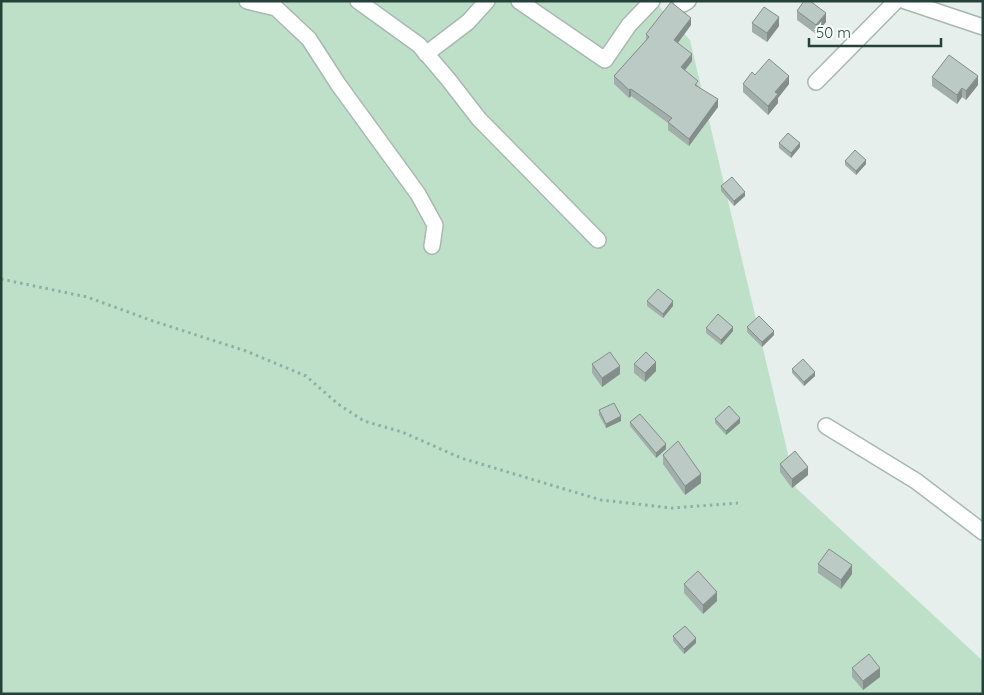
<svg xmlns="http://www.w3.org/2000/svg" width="984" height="695" font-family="Quicksand,sans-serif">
  <rect width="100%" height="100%" fill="#e6efeb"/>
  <path fill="#bfe0c8" d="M1,1H654L690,40L796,488L983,661V694H1Z"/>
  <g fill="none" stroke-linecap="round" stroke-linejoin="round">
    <g stroke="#a8b8b2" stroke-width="18">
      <g id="minor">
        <path d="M247,1L276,8L309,39L338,84L418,194L435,225L432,246"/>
        <path d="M358,1L419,45L448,79L479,119L598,240"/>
        <path d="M519,1L605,60L629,25L652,1"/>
        <path d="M681,1L683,4L688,1"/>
        <path d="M905,1L983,27"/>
        <path d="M426,54L468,22L487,1"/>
        <path d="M816,82L896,1"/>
        <path d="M826,426L916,481L983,532"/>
      </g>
    </g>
    <path stroke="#86b3a5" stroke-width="3" stroke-dasharray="2.5 4" stroke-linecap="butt" d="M1,279L87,297L153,321L246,351L306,376L338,404L364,421L402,432L461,458L601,500L672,508L738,503"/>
    <use href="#minor" stroke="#fff" stroke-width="15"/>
  </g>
  <g fill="#a1aea9">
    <path d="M797,11L826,22L816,34L797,20Z"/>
    <path d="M752,23L779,26L767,42L752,32Z"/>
    <path d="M691,25L678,43L692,61L685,70L698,86L718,107L689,146L668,130V123L631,96L629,98L614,84V76L646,40V34Z"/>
    <path d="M755,75L789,84L778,98V103L768,115L743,92V84Z"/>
    <path d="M932,77L978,85L966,100L962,97L957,104L932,86Z"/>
    <path d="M779,143L800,147L791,158L779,148Z"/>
    <path d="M845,161L866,164L856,175L845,165Z"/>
    <path d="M721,186L745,196L734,206L721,191Z"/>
    <path d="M647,301L673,306L663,318L647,306Z"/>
    <path d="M747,327L774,335L762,347L747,332Z"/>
    <path d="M706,328L733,331L721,345L706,333Z"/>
    <path d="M592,364L620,374L602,387L592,373Z"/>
    <path d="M634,364L656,371L645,382L634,373Z"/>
    <path d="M792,369L815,376L804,386L792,373Z"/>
    <path d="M599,410L621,421L606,428L599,415Z"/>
    <path d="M715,419L740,423L726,435L715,423Z"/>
    <path d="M630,422L666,449L656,458L630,426Z"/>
    <path d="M663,455L701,483L685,495L663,464Z"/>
    <path d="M780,464L808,475L792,488L780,472Z"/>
    <path d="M818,564L852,574L841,589L818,573Z"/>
    <path d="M684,584L717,601L703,614L684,593Z"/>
    <path d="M673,636L696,643L684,654L673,641Z"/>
    <path d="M852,668L880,677L863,690L852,677Z"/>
  </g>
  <g fill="#838d89">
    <path d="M826,13V22L816,34V25Z"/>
    <path d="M779,17V26L767,42V33Z"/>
    <path d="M691,18V25L674,48V40Z"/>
    <path d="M692,54V61L681,75V67Z"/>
    <path d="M789,76V84L778,98V103L768,115V106L775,92Z"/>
    <path d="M978,76V85L966,100V91Z"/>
    <path d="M962,88V97L957,104V95Z"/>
    <path d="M631,89V96L629,98V90Z"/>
    <path d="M718,99V107L689,146V139Z"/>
    <path d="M800,143V147L791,158V153Z"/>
    <path d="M866,160V164L856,175V171Z"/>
    <path d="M745,192V196L734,206V201Z"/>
    <path d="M673,301V306L663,318V314Z"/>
    <path d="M733,327V331L721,345V340Z"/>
    <path d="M774,331V335L762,347V342Z"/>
    <path d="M656,362V371L645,382V373Z"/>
    <path d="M620,366V374L602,387V378Z"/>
    <path d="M815,372V376L804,386V382Z"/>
    <path d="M621,416V421L606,428V424Z"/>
    <path d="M740,418V423L726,435V431Z"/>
    <path d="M666,444V449L656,458V453Z"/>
    <path d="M808,467V475L792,488V479Z"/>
    <path d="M701,474V483L685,495V486Z"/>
    <path d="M852,565V574L841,589V580Z"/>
    <path d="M717,592V601L703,614V605Z"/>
    <path d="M696,638V643L684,654V649Z"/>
    <path d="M880,668V677L863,690V681Z"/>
  </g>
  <g fill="#bbcac4" stroke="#838d89">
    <path d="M804,1H810L826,13L816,25L797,11Z"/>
    <path d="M671,2L691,18L674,40L692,54L681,67L698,81L695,85L718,99L689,139L668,122L672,118L631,89L629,90L614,76L649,37L646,34Z"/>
    <path d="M764,7L779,17L767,33L752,23Z"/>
    <path d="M949,55L978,76L966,91L962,88L957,95L932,77Z"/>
    <path d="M769,59L789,76L775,92L778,94L768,106L743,84L752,72L755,75Z"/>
    <path d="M788,133L800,143L791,153L779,143Z"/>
    <path d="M855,150L866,160L856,171L845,161Z"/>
    <path d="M732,177L745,192L734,201L721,186Z"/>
    <path d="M658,289L673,301L663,314L647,301Z"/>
    <path d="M718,314L733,327L721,340L706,328Z"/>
    <path d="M759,316L774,331L762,342L747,327Z"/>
    <path d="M610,352L620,366L602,378L592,364Z"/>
    <path d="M646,352L656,362L645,373L634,364Z"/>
    <path d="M803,359L815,372L804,382L792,369Z"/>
    <path d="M614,403L621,416L606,424L599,410Z"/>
    <path d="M729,406L740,418L726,431L715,419Z"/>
    <path d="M640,414L666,444L656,453L630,422Z"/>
    <path d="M678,441L701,474L685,486L663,455Z"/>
    <path d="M795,451L808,467L792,479L780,464Z"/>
    <path d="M829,549L852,565L841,580L818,564Z"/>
    <path d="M698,571L717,592L703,605L684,584Z"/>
    <path d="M685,626L696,638L684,649L673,636Z"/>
    <path d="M869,654L880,668L863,681L852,668Z"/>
  </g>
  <rect width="984" height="695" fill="none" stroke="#24423a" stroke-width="5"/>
  <path d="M809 38v8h132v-8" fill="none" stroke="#24423a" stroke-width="2.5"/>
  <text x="816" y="38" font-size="15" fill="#24423a" stroke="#f7fbf9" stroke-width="4" paint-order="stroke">50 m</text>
</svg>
